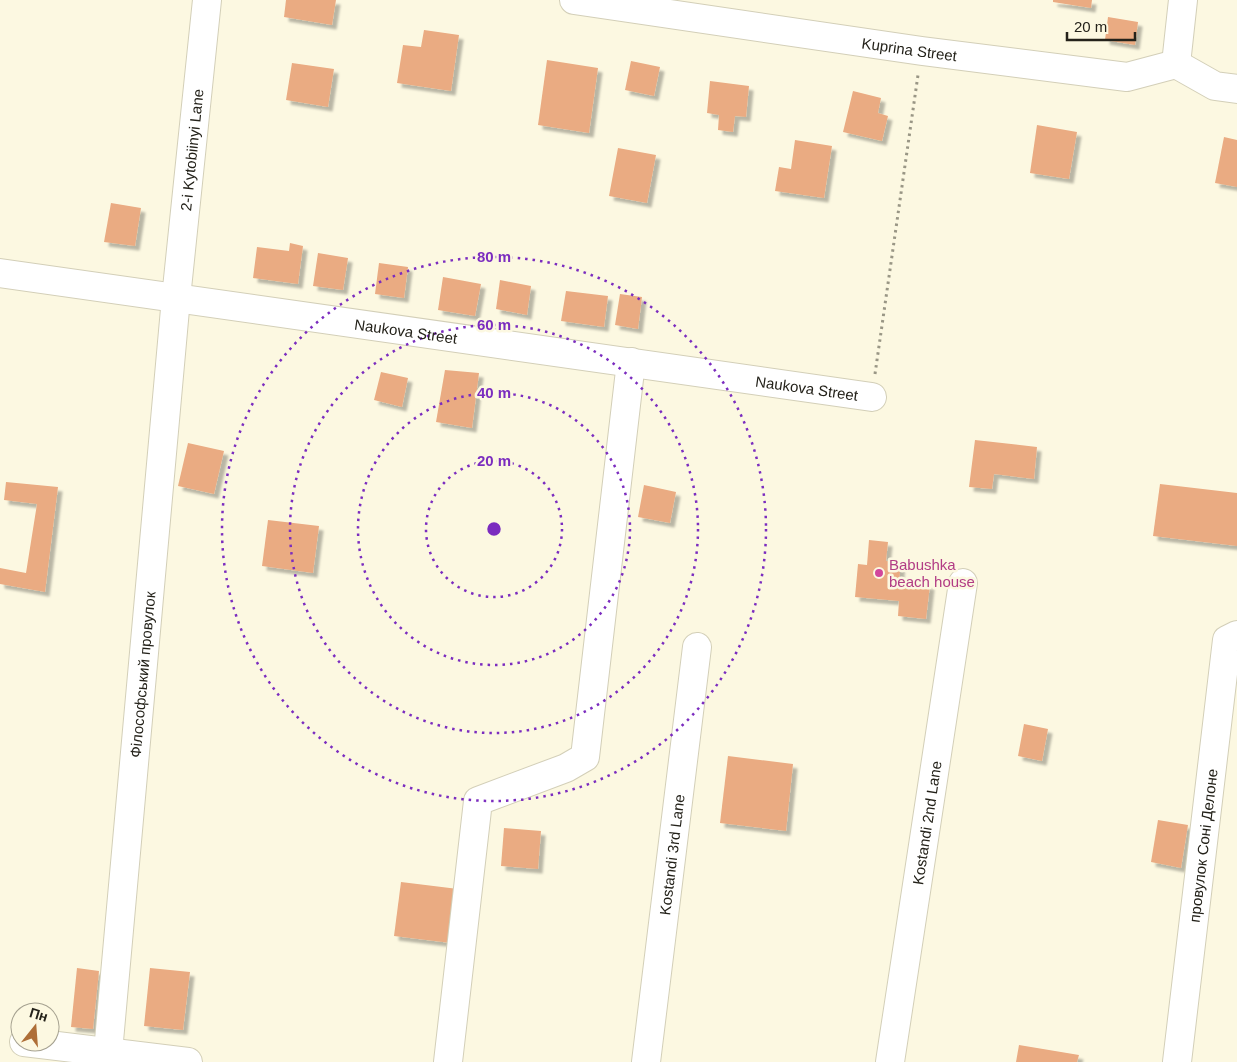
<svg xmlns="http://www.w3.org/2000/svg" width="1237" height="1062" font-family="Helvetica,sans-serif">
  <defs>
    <filter id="shadow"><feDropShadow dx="4.5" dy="4.5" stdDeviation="1" flood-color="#0004"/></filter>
  </defs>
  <rect width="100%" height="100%" fill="#fcf8e1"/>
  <g fill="#eaab82" filter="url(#shadow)">
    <path d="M286,0H336L332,25L284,17Z"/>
    <path d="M1053,0H1092L1091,8L1053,2Z"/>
    <path d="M1108,17L1138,22L1135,45L1105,40Z"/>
    <path d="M424,30L459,35L451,91L397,83L403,45L421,47Z"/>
    <path d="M547,60L598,68L589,133L538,125Z"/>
    <path d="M631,61L660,67L654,96L625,90Z"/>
    <path d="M292,63L334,69L328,107L286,100Z"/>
    <path d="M710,81L749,86L746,117L735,116L733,132L718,130L719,115L707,113Z"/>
    <path d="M853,91L881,98L878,113L888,116L882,141L843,132Z"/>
    <path d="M1037,125L1077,132L1069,179L1030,173Z"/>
    <path d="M1224,137L1237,140V187L1215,183Z"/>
    <path d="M795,140L832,146L824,198L775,191L779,167L791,169Z"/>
    <path d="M618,148L656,155L647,203L609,196Z"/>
    <path d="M111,203L141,208L135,246L104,242Z"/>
    <path d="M290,243L303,246L298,284L253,278L257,247L289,251Z"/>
    <path d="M318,253L348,258L343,290L313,286Z"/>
    <path d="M379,263L408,267L404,298L375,294Z"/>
    <path d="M443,277L481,284L475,316L438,310Z"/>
    <path d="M500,280L531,286L527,315L496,309Z"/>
    <path d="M566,291L608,296L604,327L561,321Z"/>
    <path d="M620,294L642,297L638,329L615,325Z"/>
    <path d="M445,370L479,373L472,428L436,422Z"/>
    <path d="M381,372L408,378L402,407L374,400Z"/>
    <path d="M975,440L1037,447L1034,479L994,474L992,489L969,487Z"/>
    <path d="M188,443L224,451L214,494L178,486Z"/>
    <path d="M6,482L58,487L45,592L0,584V568L26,573L37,504L4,500Z"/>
    <path d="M1160,484L1237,493V546L1153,536Z"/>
    <path d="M644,485L676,492L670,523L638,517Z"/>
    <path d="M268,520L319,526L313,573L262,566Z"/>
    <path d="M869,540L888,542L886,561L901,562L899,582L930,585L926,619L898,616L899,601L855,597L858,564L867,565Z"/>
    <path d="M1024,724L1048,729L1042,761L1018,756Z"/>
    <path d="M728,756L793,764L786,831L720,823Z"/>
    <path d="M1158,820L1188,825L1181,868L1151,862Z"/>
    <path d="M504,828L541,831L538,869L501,866Z"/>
    <path d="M401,882L458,889L451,943L394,936Z"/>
    <path d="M77,968L99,971L93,1029L71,1027Z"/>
    <path d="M150,968L190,972L183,1030L144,1026Z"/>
    <path d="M1019,1045L1079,1055L1077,1062H1016Z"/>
  </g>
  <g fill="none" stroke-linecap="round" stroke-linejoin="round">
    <g stroke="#d3cfb8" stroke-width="30">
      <g id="minor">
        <path id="s1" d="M574,0L922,51L1127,77L1176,64L1215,86L1237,89"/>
        <path d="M1176,64L1183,0"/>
        <path id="s2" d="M0,273L872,397"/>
        <path d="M24,1042L188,1062"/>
        <path id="s3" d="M108,1052L176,298L207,0"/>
        <path d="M448,1062L478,801L566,768L585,757L631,362"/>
        <path id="s4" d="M646,1062L697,647"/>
        <path id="s5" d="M890,1062L963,583"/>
        <path id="s6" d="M1177,1062L1227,640L1237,635"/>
      </g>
    </g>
    <path stroke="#999685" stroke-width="3" stroke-dasharray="2.5 4" stroke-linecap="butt" d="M875,374L918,75"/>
    <use href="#minor" stroke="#fff" stroke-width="28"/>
  </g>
  <g fill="none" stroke="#7b2cbf" stroke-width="2.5" stroke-dasharray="2.5 5">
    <circle cx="494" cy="529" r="68"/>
    <circle cx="494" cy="529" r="136"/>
    <circle cx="494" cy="529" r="204"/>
    <circle cx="494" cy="529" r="272"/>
  </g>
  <circle fill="#d1479c" stroke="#fcf8e1" stroke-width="2" cx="879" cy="573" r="5"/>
  <g text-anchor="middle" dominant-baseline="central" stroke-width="5" stroke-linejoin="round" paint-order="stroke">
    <g font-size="15" fill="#24221a" stroke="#fcf8e1">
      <text stroke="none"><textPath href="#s1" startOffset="339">Kuprina Street</textPath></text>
      <text stroke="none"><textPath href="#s3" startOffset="906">2-i Kytobiinyi Lane</textPath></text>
      <text stroke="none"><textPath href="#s2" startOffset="410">Naukova Street</textPath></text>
      <text stroke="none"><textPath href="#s2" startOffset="815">Naukova Street</textPath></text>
      <text stroke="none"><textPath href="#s3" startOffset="379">Філософський провулок</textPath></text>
      <text stroke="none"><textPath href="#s5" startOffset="242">Kostandi 2nd Lane</textPath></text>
      <text stroke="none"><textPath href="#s6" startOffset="218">провулок Соні Делоне</textPath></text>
      <text stroke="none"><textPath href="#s4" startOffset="209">Kostandi 3rd Lane</textPath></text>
    </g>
    <g font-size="15" fill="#b23c85" stroke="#fcf8e1" text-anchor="start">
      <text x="889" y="564">Babushka<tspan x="889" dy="17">beach house</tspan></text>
    </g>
  </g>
  <circle cx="494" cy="529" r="8" fill="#7b2cbf" stroke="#fcf8e1" stroke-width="2.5"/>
  <g font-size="15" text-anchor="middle" font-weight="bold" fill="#7b2cbf" stroke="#fcf8e1" stroke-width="5" stroke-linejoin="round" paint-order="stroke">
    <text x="494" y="262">80 m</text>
    <text x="494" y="330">60 m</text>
    <text x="494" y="398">40 m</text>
    <text x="494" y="466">20 m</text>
  </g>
  <g transform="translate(35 1027) rotate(17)"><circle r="24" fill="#fcf8e1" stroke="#a6a291"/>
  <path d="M0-4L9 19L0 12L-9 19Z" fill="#ae6e37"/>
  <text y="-8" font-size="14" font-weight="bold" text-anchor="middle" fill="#24221a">Пн</text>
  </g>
  <path d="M1067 32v8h68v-8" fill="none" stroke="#24221a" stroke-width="2.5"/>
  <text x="1074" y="32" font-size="15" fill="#24221a" stroke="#fcf8e1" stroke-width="4" paint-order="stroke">20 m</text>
</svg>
